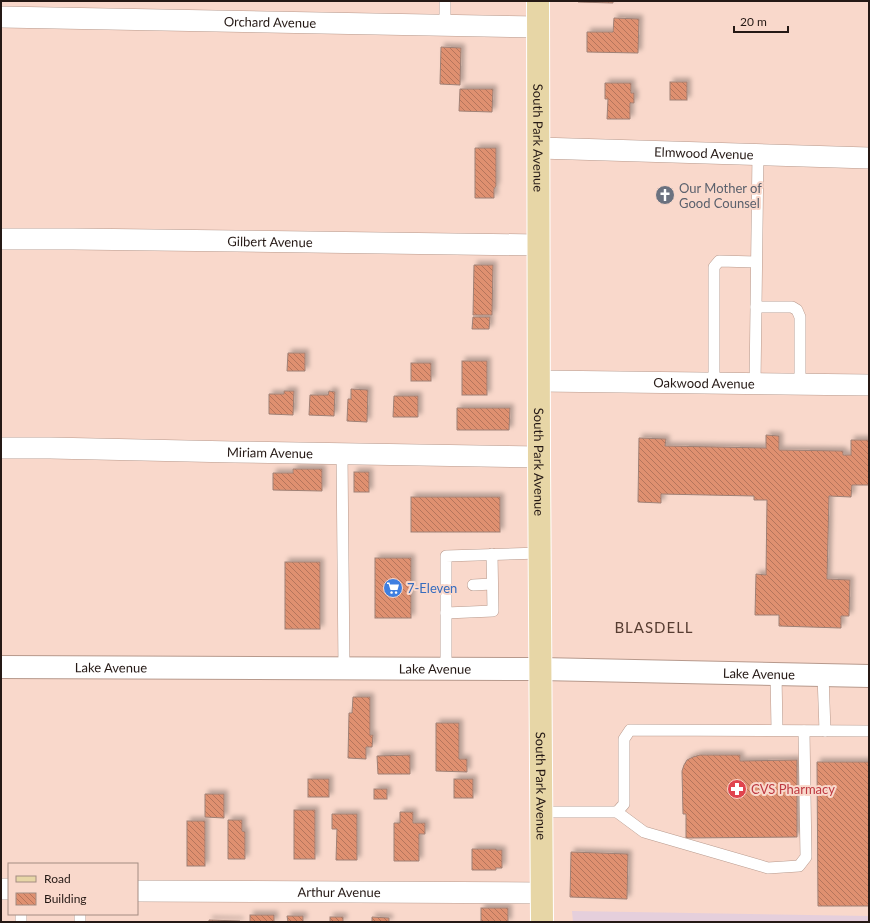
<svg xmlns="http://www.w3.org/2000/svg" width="870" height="923" font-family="Lato,sans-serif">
  <defs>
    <pattern id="building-back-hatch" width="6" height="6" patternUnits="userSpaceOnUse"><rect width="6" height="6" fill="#df9070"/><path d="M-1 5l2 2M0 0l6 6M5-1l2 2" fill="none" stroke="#b5755b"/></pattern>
    <filter id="shadow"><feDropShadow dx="3.5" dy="-3.5" stdDeviation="2" flood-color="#0004"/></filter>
  </defs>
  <rect width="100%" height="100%" fill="#f9d8cb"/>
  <path fill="#e5cfdc" d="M572,911L869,916V922H573Z"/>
  <g fill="url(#building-back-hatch)" stroke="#9f8176" filter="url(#shadow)">
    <path d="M578,1H613V3L578,2Z"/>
    <path d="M614,18L639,19L638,53L587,52V32H613Z"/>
    <path d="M441,47L461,48L460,85L440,84Z"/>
    <rect x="670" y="82" width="17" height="18"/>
    <path d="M605,83H631V93H634V103H630V119H607L608,99H605Z"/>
    <path d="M460,89H493L492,112L459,111Z"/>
    <path d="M475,148H496V186L494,189V198H475Z"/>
    <path d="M474,265H493L492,315H473Z"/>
    <path d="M473,317H490L489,329H472Z"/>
    <path d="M288,353H305V371H287Z"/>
    <rect x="462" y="361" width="25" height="34"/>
    <rect x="411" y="363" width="20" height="18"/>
    <path d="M351,389L368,390L367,422L347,421L348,399H351Z"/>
    <path d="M284,391H294L293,415L269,414V394H284Z"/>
    <path d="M329,391L335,392L334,416L309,415L310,395H328Z"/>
    <path d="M394,396H418V417H393Z"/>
    <path d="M457,408H510L509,430H457Z"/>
    <path d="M766,435L779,436V450L843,451V455H851V440H869V485H852L851,497L829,496L827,579L850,580L849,616H841V628L779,626V615H755L756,574L766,575L767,500H754V496L661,494V503L638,502L639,438L666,439L665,446L766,448Z"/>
    <path d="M293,469H322V491L273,490V473H293Z"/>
    <rect x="354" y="472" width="15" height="20"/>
    <rect x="411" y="497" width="89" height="35"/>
    <rect x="375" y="558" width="36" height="60"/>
    <rect x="285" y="562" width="35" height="67"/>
    <path d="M353,697H370V735H373L372,747H366V759L348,758L349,713H352Z"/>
    <path d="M436,723H459V759H467V772L436,771Z"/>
    <path d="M410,755V774H378L377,756Z"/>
    <path d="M700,755H740V761L797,760V837L686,838V814H683L682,771L684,765L687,760L693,757Z"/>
    <path d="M817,762H869V906H818Z"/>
    <rect x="308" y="779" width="21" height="18"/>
    <rect x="454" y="779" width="19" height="19"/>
    <rect x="374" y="789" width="13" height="10"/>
    <path d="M205,794H224V818L205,817Z"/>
    <rect x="294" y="810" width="21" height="49"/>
    <path d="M400,812H413V823H425V834H419V861H394V823H400Z"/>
    <path d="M332,814H357V860H336L337,829H332Z"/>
    <path d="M228,820H242V831L245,832V859H228Z"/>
    <rect x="187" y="821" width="18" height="45"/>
    <path d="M472,849H496V850H502V868H496V870H472Z"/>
    <path d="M571,852L628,854L627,899L570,897Z"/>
    <rect x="481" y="908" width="27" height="14"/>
    <rect x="250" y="915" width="24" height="7"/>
    <path d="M287,916H303V922H288Z"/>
    <rect x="330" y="917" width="13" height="5"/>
    <path d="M372,917L389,918V922H372Z"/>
    <path d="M209,920L240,921V922H209Z"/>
  </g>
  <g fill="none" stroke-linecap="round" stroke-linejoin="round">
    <g stroke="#b7998c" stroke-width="12">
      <g id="service">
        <path d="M445,25V1"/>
        <path d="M756,307H792L797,310L800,317V385"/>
        <path d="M714,384V267L719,261L756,262"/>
        <path d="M755,384L758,153"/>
        <path d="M342,454L344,668"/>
        <path d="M473,585L492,584"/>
        <path d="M446,613L493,611L492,554"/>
        <path d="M446,669V556L540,553"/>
        <path d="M776,674L777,730"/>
        <path d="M823,675L825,731"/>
        <path d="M541,812H617L644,832L768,868L799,866L806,857L804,731"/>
        <path d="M617,812L624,804V739L630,730L869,731"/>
        <path d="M21,922V914"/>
        <path d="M80,922V914"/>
      </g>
    </g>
    <g stroke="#b7998c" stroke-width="22">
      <g id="minor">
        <path id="s1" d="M1,17L538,27"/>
        <path id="s2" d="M539,148L869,158"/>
        <path id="s3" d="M1,239H73L539,245"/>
        <path id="s4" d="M540,381L869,385"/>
        <path id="s5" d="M1,448H50L234,452L539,457"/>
        <path d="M1,889H9"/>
        <path id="s6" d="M137,891L542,893"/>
      </g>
    </g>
    <g stroke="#b7998c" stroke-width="24">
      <g id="tertiary">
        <path id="s7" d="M1,667L541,669L869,676"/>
      </g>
    </g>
    <g stroke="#fff" stroke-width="24">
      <g id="primary">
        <path id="s8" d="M538,1L539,457L542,922"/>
      </g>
    </g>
    <use href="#service" stroke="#fff" stroke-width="11"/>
    <use href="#minor" stroke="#fff" stroke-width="21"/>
    <use href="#tertiary" stroke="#fff" stroke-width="22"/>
    <use href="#primary" stroke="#e7d6a6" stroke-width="22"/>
  </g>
  <defs>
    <g id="church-disc" transform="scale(1)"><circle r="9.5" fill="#6b7280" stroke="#f9d8cb"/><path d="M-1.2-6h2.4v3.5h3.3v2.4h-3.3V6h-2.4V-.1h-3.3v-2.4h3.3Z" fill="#fff"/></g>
    <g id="supermarket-disc" transform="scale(1)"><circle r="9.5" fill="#3f7fe0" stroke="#f9d8cb"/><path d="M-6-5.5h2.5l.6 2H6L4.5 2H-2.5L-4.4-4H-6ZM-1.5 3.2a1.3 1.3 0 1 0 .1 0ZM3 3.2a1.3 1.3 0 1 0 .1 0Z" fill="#fff"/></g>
    <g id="pharmacy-disc" transform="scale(1)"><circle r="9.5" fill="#e0444e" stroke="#f9d8cb"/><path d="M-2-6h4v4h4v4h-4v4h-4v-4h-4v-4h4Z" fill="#fff"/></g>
  </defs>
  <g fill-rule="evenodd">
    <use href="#church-disc" x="665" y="195"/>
    <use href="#supermarket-disc" x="393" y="588"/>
    <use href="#pharmacy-disc" x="737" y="789"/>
  </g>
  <g text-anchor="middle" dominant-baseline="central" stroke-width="4" stroke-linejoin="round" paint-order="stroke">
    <g font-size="13" fill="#251915" stroke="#f9d8cb">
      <text stroke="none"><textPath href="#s1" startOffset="269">Orchard Avenue</textPath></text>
      <text stroke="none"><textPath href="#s8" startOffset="137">South Park Avenue</textPath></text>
      <text stroke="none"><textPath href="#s2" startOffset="165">Elmwood Avenue</textPath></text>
      <text stroke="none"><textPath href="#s3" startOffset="269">Gilbert Avenue</textPath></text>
      <text stroke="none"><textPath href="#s4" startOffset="164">Oakwood Avenue</textPath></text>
      <text stroke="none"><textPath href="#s5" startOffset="269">Miriam Avenue</textPath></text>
      <text stroke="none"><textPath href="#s8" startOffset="461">South Park Avenue</textPath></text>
      <text stroke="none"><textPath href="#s7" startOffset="110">Lake Avenue</textPath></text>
      <text stroke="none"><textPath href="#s7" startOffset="434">Lake Avenue</textPath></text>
      <text stroke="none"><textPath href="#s7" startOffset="758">Lake Avenue</textPath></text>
      <text stroke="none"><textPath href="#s8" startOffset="785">South Park Avenue</textPath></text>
      <text stroke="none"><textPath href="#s6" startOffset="202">Arthur Avenue</textPath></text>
    </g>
    <g font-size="13" fill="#5b616d" stroke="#f9d8cb" text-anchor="start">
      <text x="679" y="188">Our Mother of<tspan x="679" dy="15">Good Counsel</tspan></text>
    </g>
    <g font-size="13" fill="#366cbe" stroke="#f9d8cb" text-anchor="start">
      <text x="407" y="588">7-Eleven</text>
    </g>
    <g font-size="13" fill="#be3a42" stroke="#f9d8cb" text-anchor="start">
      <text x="751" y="789">CVS Pharmacy</text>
    </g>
    <g font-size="15" letter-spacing="1" fill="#573d32" stroke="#f9d8cb">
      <text x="654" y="627">BLASDELL</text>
    </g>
  </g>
  <rect width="870" height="923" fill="none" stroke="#251915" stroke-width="4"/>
  <rect x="8" y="863" width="130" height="52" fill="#f9d8cb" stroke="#a48c82"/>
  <rect x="16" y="876" width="20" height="6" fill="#e7d6a6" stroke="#a48c82"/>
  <text x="44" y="883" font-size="12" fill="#251915">Road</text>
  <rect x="16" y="893" width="20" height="12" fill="url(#building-back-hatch)" stroke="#a48c82"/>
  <text x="44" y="903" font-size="12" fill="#251915">Building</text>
  <path d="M734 26v6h54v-6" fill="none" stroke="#251915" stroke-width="2"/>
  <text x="740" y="26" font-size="12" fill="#251915" stroke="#f9d8cb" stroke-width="3" paint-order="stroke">20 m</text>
</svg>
